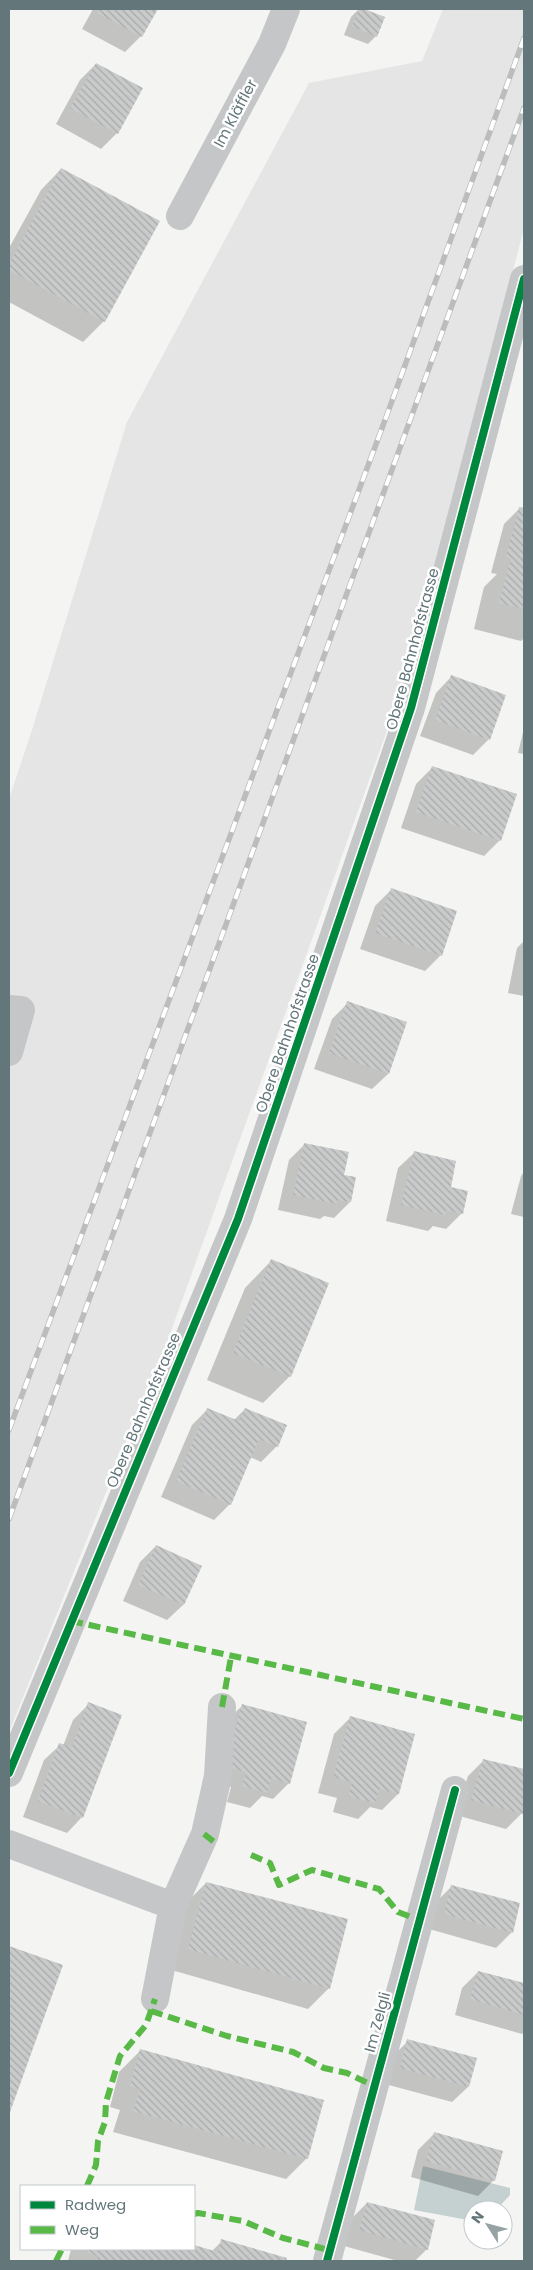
<svg xmlns="http://www.w3.org/2000/svg" width="533" height="2270" font-family="Poppins,sans-serif">
  <defs>
    <pattern id="building-back-hatch" width="6" height="6" patternUnits="userSpaceOnUse" patternTransform="scale(1.25)"><rect width="6" height="6" fill="#c9cbcb"/><path d="M-1 5l2 2M0 0l6 6M5-1l2 2" fill="none" stroke="#a7a9aa"/></pattern>
  </defs>
  <rect width="100%" height="100%" fill="#f4f4f3"/>
  <path fill="#e4e5e4" d="M443,9H524V228L412,661L170,1334L9,1732V799L31,733L127,422L309,83L422,61Z"/>
  <path fill="#c5d0d0" d="M423,2166L510,2188V2195L496,2210H473V2219L468,2220L414,2210Z"/>
  <g fill="#0003">
    <path d="M93,9H156L141,36L125,52L82,29Z"/>
    <path d="M359,9L383,17L376,36L368,44L344,35L351,17Z"/>
    <path d="M96,64L117,133L101,149L56,124L80,80Z"/>
    <path d="M61,169L158,222L104,321L83,342L9,302V248L41,190Z"/>
    <path d="M520,508L524,510V638L521,641L474,629L484,587L497,574L491,573L504,524Z"/>
    <path d="M451,677L489,739L473,755L420,736L436,693Z"/>
    <path d="M524,728V754L518,753Z"/>
    <path d="M432,768L500,840L484,856L401,828L416,784Z"/>
    <path d="M391,890L441,955L425,971L360,949L375,906Z"/>
    <path d="M524,941V996L508,993L517,948Z"/>
    <path d="M348,1003L406,1023L388,1074L372,1089L314,1069L332,1019Z"/>
    <path d="M305,1144L342,1176L350,1202L334,1218L324,1216L320,1219L278,1210L289,1160Z"/>
    <path d="M414,1153L449,1188L462,1213L446,1229L433,1226L428,1231L386,1221L398,1168Z"/>
    <path d="M524,1172V1217L511,1214L521,1176Z"/>
    <path d="M271,1261L290,1376L263,1403L207,1380L245,1288Z"/>
    <path d="M208,1409L234,1420L245,1409L277,1446L261,1462L250,1457L230,1504L214,1520L161,1497L192,1425Z"/>
    <path d="M156,1546L201,1566L183,1605L167,1620L123,1601L140,1562Z"/>
    <path d="M89,1704L82,1817L67,1833L23,1817L44,1760L60,1745L63,1746L73,1720Z"/>
    <path d="M242,1706L289,1783L273,1799L262,1796L250,1808L227,1802L231,1787L210,1782L226,1721Z"/>
    <path d="M350,1718L414,1735L398,1794L382,1810L370,1807L358,1819L333,1812L337,1798L318,1793L334,1734Z"/>
    <path d="M484,1760L524,1771V1805L522,1813L506,1829L456,1815L468,1776Z"/>
    <path d="M206,1883L329,1988L308,2009L168,1969L185,1904Z"/>
    <path d="M452,1886L512,1932L496,1948L429,1929L436,1902Z"/>
    <path d="M9,1947L62,1966L9,2112Z"/>
    <path d="M478,1972L524,1985V2032L522,2034L455,2015L462,1988Z"/>
    <path d="M408,2041L468,2087L452,2102L385,2084L392,2057Z"/>
    <path d="M140,2051L307,2158L286,2179L113,2132L120,2110L110,2107L119,2072Z"/>
    <path d="M434,2134L494,2180L478,2196L411,2177L418,2150Z"/>
    <path d="M367,2203L427,2249L415,2261H398L344,2246L351,2219Z"/>
    <path d="M222,2241L286,2259L285,2261H68L71,2249H194V2246L212,2251Z"/>
  </g>
  <g fill="url(#building-back-hatch)">
    <path d="M99,9H158L142,37L97,13Z"/>
    <path d="M359,9H364L385,17L377,37L352,26Z"/>
    <path d="M96,63L143,88L118,134L70,108Z"/>
    <path d="M61,168L160,221L105,322L9,270V264Z"/>
    <path d="M519,507L524,508V609L499,603L511,558L506,557Z"/>
    <path d="M451,675L506,695L490,740L435,720Z"/>
    <path d="M432,766L517,794L501,841L416,812Z"/>
    <path d="M391,888L457,911L442,956L375,933Z"/>
    <path d="M347,1001L407,1022L389,1074L329,1053Z"/>
    <path d="M304,1143L349,1152L344,1175L356,1177L351,1202L338,1200L337,1204L293,1195Z"/>
    <path d="M414,1151L456,1161L451,1187L468,1191L463,1214L446,1210L445,1215L401,1205Z"/>
    <path d="M271,1259L329,1283L291,1377L233,1353Z"/>
    <path d="M207,1408L239,1421L245,1408L287,1425L278,1447L259,1439L231,1505L176,1481Z"/>
    <path d="M156,1545L202,1566L184,1605L138,1585Z"/>
    <path d="M88,1702L122,1715L83,1818L38,1801L59,1743L72,1747Z"/>
    <path d="M242,1704L307,1722L290,1784L271,1778L267,1793L242,1786L246,1772L225,1766Z"/>
    <path d="M350,1716L415,1734L399,1794L379,1789L375,1803L348,1796L352,1782L333,1777Z"/>
    <path d="M483,1759L524,1769L523,1814L471,1800Z"/>
    <path d="M206,1882L348,1919L330,1989L188,1949Z"/>
    <path d="M451,1885L520,1903L513,1933L444,1914Z"/>
    <path d="M9,1946L63,1965L9,2115Z"/>
    <path d="M478,1971L524,1983V2015L470,1999Z"/>
    <path d="M407,2039L477,2058L469,2087L400,2068Z"/>
    <path d="M140,2049L324,2100L308,2159L133,2111L140,2089L130,2086Z"/>
    <path d="M434,2132L503,2151L495,2181L426,2161Z"/>
    <path d="M367,2202L435,2220L428,2250L359,2230Z"/>
    <path d="M221,2239L287,2258L286,2261H95L97,2256L88,2253L90,2249H194V2245L218,2252Z"/>
  </g>
  <g fill="none" stroke-linecap="round" stroke-linejoin="round">
    <g stroke="#c4c6c7" stroke-width="28">
      <path d="M180,216L272,44L286,9"/>
      <path d="M9,1009L21,1010L9,1052"/>
      <path d="M9,1773L238,1219L411,708L524,279"/>
      <path d="M9,1844L173,1906L205,1834L218,1776L222,1707"/>
      <path d="M155,1999L173,1906"/>
      <path d="M327,2261L455,1790"/>
    </g>
    <g stroke="#bbbdbd" stroke-width="5.5">
      <g id="rail">
        <path d="M9,1430L388,412L524,38"/>
        <path d="M9,1519L524,108"/>
      </g>
    </g>
    <use href="#rail" stroke="#fff" stroke-width="4" stroke-dasharray="11" stroke-linecap="butt"/>
    <g stroke="#58b947" stroke-width="6" stroke-dasharray="12 6" stroke-linecap="butt">
      <path d="M71,1621L524,1719"/>
      <path d="M222,1707L231,1657"/>
      <path d="M204,1834L218,1845"/>
      <path d="M251,1855L270,1863L279,1885L312,1870L379,1889L398,1912L419,1920"/>
      <path d="M151,2011L227,2036L293,2052L324,2068L347,2073L374,2086"/>
      <path d="M87,2186L96,2165L98,2141L105,2122L106,2102L120,2056L146,2025L155,1999"/>
      <path d="M194,2214L198,2213L243,2221L283,2238L329,2250"/>
      <path d="M56,2261L62,2249"/>
    </g>
    <g stroke="#fff" stroke-width="11">
      <g id="cycleway">
        <path d="M9,1773L238,1219L411,708L524,279"/>
        <path d="M327,2261L455,1790"/>
      </g>
    </g>
    <use href="#cycleway" stroke="#00873e" stroke-width="8"/>
  </g>
  <g text-anchor="middle" dominant-baseline="central" stroke-width="5" stroke-linejoin="round" paint-order="stroke">
    <g font-size="15" fill="#63767a" stroke="#fff">
      <text transform="translate(235 113) rotate(-62)">Im Kläffler</text>
      <text transform="translate(412 649) rotate(-75)">Obere Bahnhofstrasse</text>
      <text transform="translate(287 1033) rotate(-71)">Obere Bahnhofstrasse</text>
      <text transform="translate(143 1410) rotate(-67)">Obere Bahnhofstrasse</text>
      <text transform="translate(377 2022) rotate(-75)">Im Zelgli</text>
    </g>
  </g>
  <rect width="533" height="2270" fill="none" stroke="#63767a" stroke-width="20"/>
  <rect x="20" y="2185" width="175" height="65" fill="#ffffff" stroke="#c1c8ca"/>
  <rect x="30" y="2201" width="25" height="8" fill="#00873e" stroke="#c1c8ca"/>
  <text x="65" y="2210" font-size="15" fill="#63767a">Radweg</text>
  <rect x="30" y="2226" width="25" height="8" fill="#58b947" stroke="#c1c8ca"/>
  <text x="65" y="2235" font-size="15" fill="#63767a">Weg</text>
  <g transform="translate(488 2225) rotate(306)"><circle r="24" fill="#ffffff" stroke="#c1c8ca"/>
  <path d="M0-4L9 19L0 12L-9 19Z" fill="#96a2a4"/>
  <text y="-8" font-size="14" font-weight="bold" text-anchor="middle" fill="#63767a">N</text>
  </g>
</svg>
